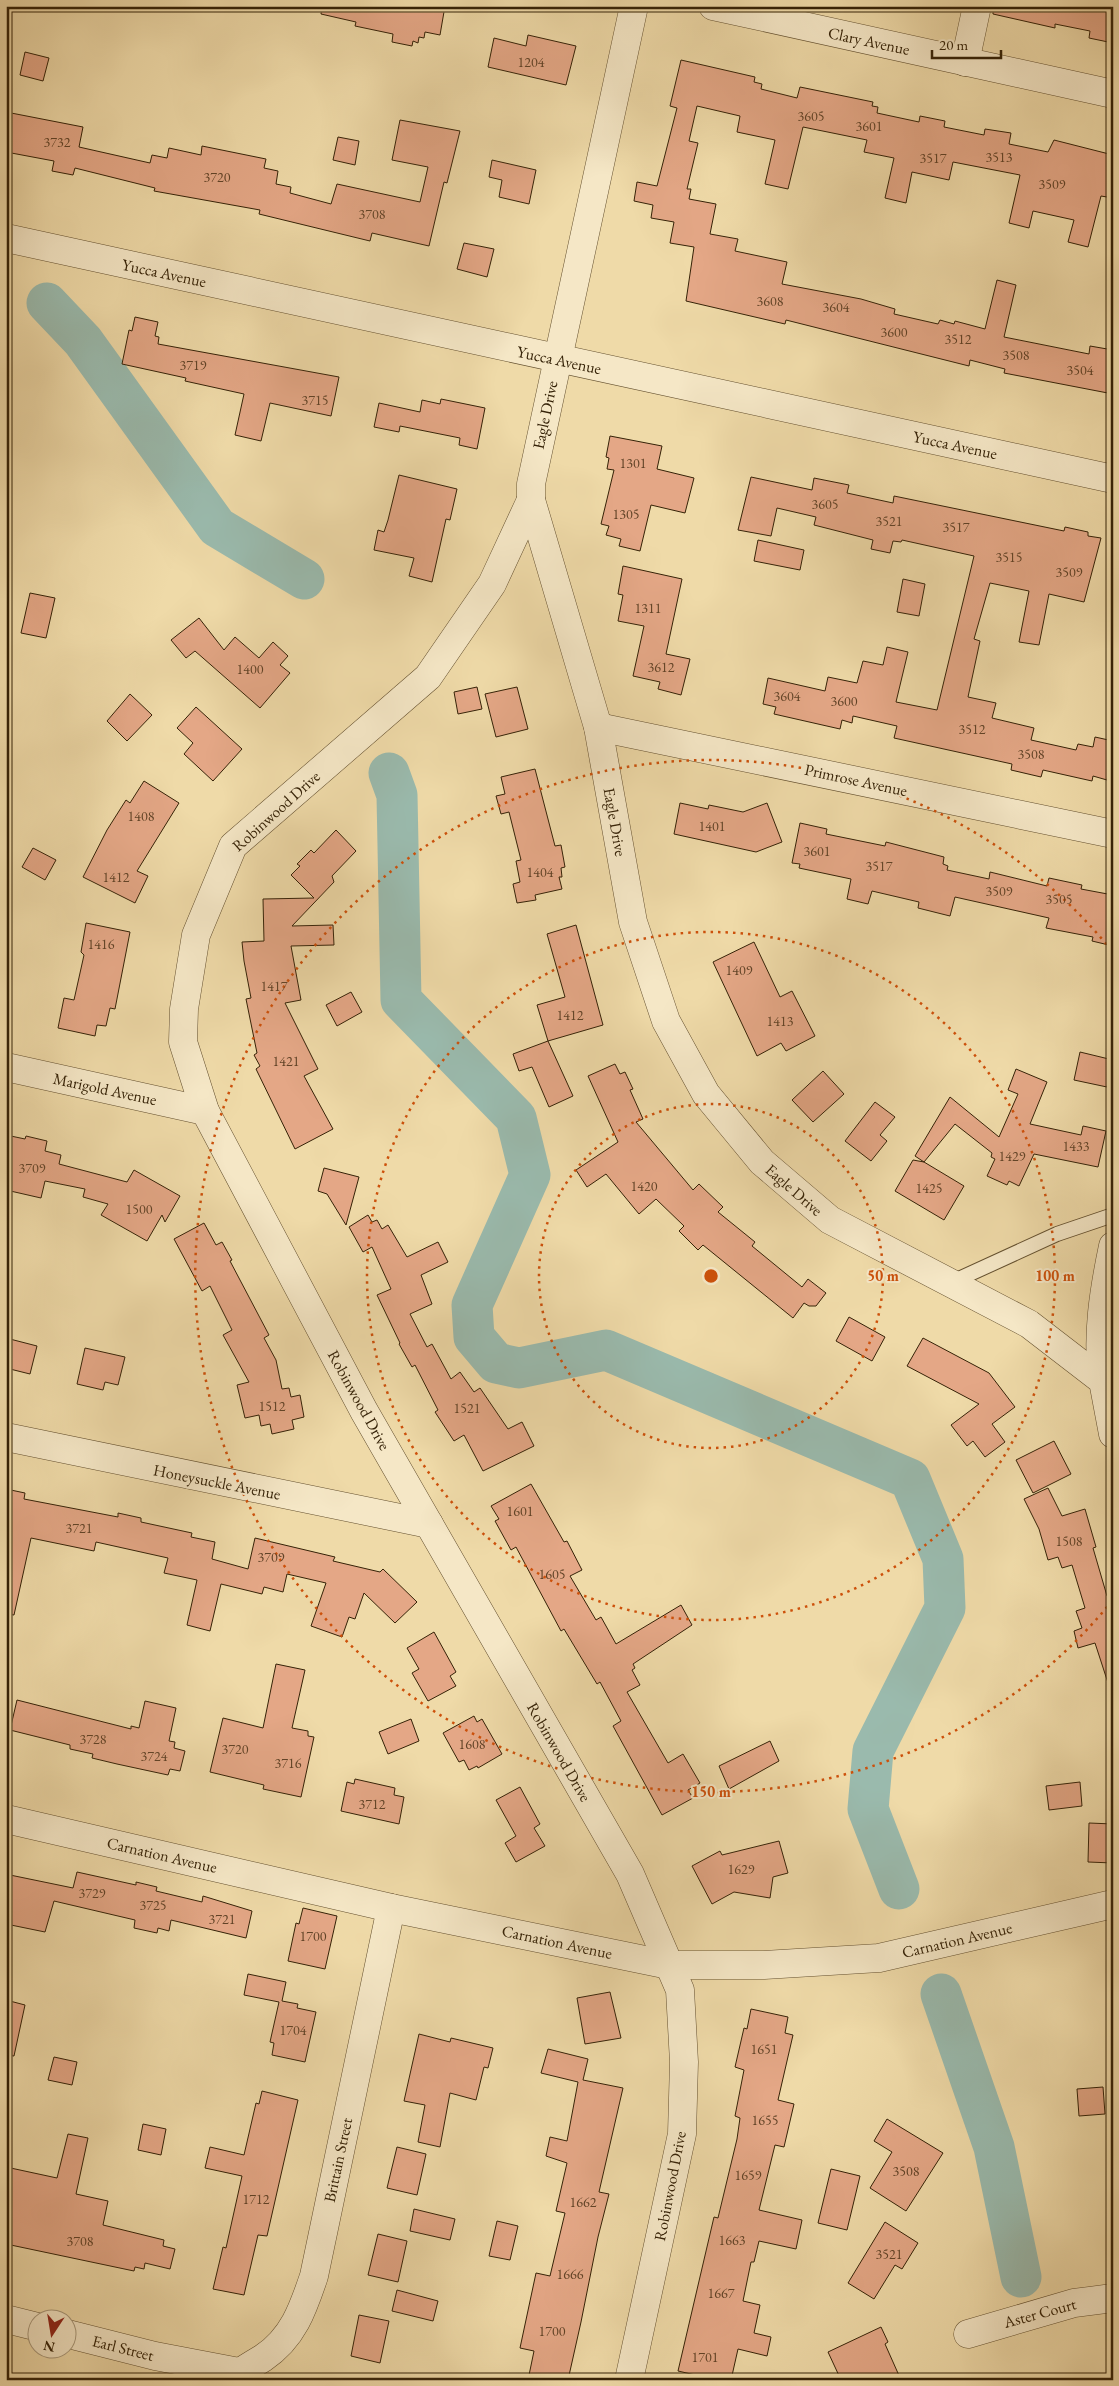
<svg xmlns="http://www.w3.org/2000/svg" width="1119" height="2386" font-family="'EB Garamond',serif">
  <rect width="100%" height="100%" fill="#efdaa8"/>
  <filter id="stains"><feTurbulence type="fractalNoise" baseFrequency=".004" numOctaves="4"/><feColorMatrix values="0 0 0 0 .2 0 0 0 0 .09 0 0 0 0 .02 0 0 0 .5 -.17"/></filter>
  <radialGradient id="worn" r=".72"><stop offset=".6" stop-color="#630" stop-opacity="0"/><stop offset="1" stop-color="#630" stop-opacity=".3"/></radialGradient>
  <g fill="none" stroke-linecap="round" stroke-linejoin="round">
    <g stroke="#9abaad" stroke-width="41">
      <path d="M47,303L83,341L217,527L304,579"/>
      <path d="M389,773L397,795L401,1000L516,1118L530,1175L472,1305L474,1337L496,1363L519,1368L606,1350L910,1479L943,1559L945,1608L873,1751L868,1809L899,1889"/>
      <path d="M941,1994L994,2147L1021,2277"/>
    </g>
  </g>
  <g fill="#e4a786" stroke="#352207">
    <path d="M322,6H445L440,35L425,32L424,38L419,37L418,43L413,41L412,46L392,42L393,34L355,26L356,22L321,14Z"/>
    <path d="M993,6H1113V43L1089,38L1090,31L1055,24V28L993,14Z"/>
    <path d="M528,35L576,46L566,85L488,67L494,38L526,46Z"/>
    <path d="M25,52L49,58L43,81L20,75Z"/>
    <path d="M681,60L755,77L754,82L762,84L761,89L797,98L800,87L873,102L872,106L878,107L877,113L919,122L920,116L945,121L944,127L984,135L985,129L1011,133L1009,144L1048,152L1054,140L1113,155V198L1101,196L1088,247L1068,242L1074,220L1033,211L1029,228L1009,223L1020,175L953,162L949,180L912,172L906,203L885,198L894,158L864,152L867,140L803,127L788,189L765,184L775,140L737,132L740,116L697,106L689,141L698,143L687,189H691L689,199L716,204L710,234L738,239L735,251L787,262L782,284L861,299L895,309L894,314L938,324L940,320L954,324L955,321L985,329L997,280L1016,285L1004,337L1089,354L1090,346L1113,350V394L1004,373L1005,369L970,360L969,366L786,320L785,324L686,301L694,247L670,243L674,222L651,218L653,205L634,201L637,182L657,186L677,108L670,106Z"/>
    <path d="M6,112L83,127L79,147L150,163L152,155L167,158L169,148L201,155L202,146L266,159L264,168L278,171L276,184L291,187L290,193L331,204L337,184L420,202L428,167L392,160L400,120L460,131L447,183L444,182L429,246L372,233L370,241L259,214L260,210L154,191L155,188L75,168L73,175L52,171L54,161L6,152Z"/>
    <path d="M338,137L359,141L355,165L333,160Z"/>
    <path d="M492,160L536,170L529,204L499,197L502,180L489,177Z"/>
    <path d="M464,243L494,249L487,277L457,269Z"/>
    <path d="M135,317L158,322L155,336L159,337L158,344L339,377L331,416L270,403L261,441L235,435L244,394L185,381L186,378L122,364L129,330L132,331Z"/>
    <path d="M441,399L485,408L477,449L459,445L460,438L400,426L399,432L374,427L379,403L420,412L422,400L440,404Z"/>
    <path d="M610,436L662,446L657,469L694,478L685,513L651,505L640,551L619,546L621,539L606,535L609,526L601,524L614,470L607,469L609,458L606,457Z"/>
    <path d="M399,475L457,489L450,520L446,519L432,582L409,576L414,558L374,550L378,530L384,532L388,520Z"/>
    <path d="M751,477L812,490L814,478L849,485L847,493L893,503L894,496L1064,531L1065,527L1088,532V536L1101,538L1084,602L1049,594L1039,645L1019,642L1029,591L990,583L974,639L980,641L968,697L996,703L992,718L1034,728L1031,740L1076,750L1078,744L1093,747L1095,737L1113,741V753L1107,780L1093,776L1092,781L1043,770L1041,777L1011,770L1012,764L894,738L897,726L853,716L852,723L842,720L840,729L774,714L776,707L763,704L768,678L825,691L828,677L857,683L863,661L883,665L887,647L908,652L896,702L937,710L974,556L902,540L901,542L893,541L890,553L871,549L873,540L814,525L816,517L777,508L771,536L738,530Z"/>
    <path d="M758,540L804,550L800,570L754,561Z"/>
    <path d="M623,566L682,579L666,654L690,659L681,695L658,689L660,682L633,676L644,626L618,621L623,595L618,594Z"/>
    <path d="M903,579L925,584L919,616L897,612Z"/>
    <path d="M30,593L55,598L46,638L21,633Z"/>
    <path d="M199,618L224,650L235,637L259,658L273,642L288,656L280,665L290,673L260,708L195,651L186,658L171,640Z"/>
    <path d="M477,687L482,709L458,714L454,692Z"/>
    <path d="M517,687L528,729L496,737L485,694Z"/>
    <path d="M130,694L152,715L127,741L107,721Z"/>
    <path d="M196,707L242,749L213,781L184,754L193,743L177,728Z"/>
    <path d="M535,769L555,846L561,845L565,867L561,868L562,877H559L562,889L535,895L536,900L517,903L513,884L520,882L516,861L521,860L509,812L501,814L496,796L505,794L501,777Z"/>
    <path d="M144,781L179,803L137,871L148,876L135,903L83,877L107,830L126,800L130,803Z"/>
    <path d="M680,803L708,809L709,805L743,812L767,803L782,842L756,852L674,834Z"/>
    <path d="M800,823L827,829L826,834L885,846L886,842L944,857L943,864L948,866L947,870L989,879L990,872L1047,886L1049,878L1082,885L1081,889L1113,895V946L1092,941L1093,937L1046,928L1049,918L955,897L950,916L918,908L919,902L872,891L868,904L847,899L851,879L799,868L800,864L792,863Z"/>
    <path d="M336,830L356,851L332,876L334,882L292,926L333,925L334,945L291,946L301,1000L285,1003L318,1069L304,1076L333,1129L295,1149L256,1069L260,1066L254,1055L257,1053L246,999L251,998L244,961L242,942L264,941L263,899L314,898L291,875L300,866L297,864L311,850L314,853Z"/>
    <path d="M33,848L56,860L45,880L22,867Z"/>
    <path d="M86,923L130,932L115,1009L110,1008L106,1026L97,1025L95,1036L58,1028L64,998L74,1000L84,955L81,952Z"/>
    <path d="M576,925L603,1025L548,1041L537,1005L565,997L547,934Z"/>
    <path d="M754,942L780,997L792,991L815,1036L786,1051L781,1043L757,1056L713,962Z"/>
    <path d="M351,992L362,1012L337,1026L326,1005Z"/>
    <path d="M548,1041L573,1096L549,1107L532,1067L519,1071L513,1054Z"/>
    <path d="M1080,1052L1113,1060L1107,1087L1074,1080Z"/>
    <path d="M615,1064L620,1074L625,1072L633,1089L630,1090L643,1119L636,1122L693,1190L699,1184L723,1207L718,1212L755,1242L752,1246L802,1287L808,1279L826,1293L816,1306H809L804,1303L793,1318L703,1245L698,1250L679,1231L684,1226L656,1199L639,1214L606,1174L587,1187L576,1170L618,1142L588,1076Z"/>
    <path d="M1016,1069L1047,1082L1030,1124L1081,1135L1083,1126L1106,1131L1098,1167L1034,1154L1019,1186L1009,1181L1007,1185L987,1176L995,1159L991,1157L992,1153L955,1124L924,1162L964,1186L944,1220L895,1191L913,1160L924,1162L915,1156L950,1097L999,1137L1018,1094L1008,1090Z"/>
    <path d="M823,1071L844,1094L813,1122L792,1100Z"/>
    <path d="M875,1102L895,1117L880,1135L887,1141L871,1161L845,1141Z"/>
    <path d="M6,1135L25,1139L26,1136L47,1141L45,1151L61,1155L59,1164L127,1182L134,1170L180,1196L165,1222L162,1215L147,1241L101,1215L108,1204L83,1197L85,1189L45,1181L41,1198L6,1190Z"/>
    <path d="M324,1168L359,1177L346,1225L327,1194L318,1191Z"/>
    <path d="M368,1215L372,1222L377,1220L382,1229L388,1225L407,1257L438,1242L448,1262L421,1275L432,1304L410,1314L427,1347L432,1344L451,1379L460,1372L474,1392L480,1388L508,1429L522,1422L534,1446L483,1471L464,1435L454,1441L435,1412L438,1410L415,1365L412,1367L399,1344L400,1343L377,1295L391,1289L372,1247L363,1252L349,1227Z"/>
    <path d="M204,1223L216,1245L222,1242L232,1260L230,1261L269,1335L264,1338L276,1360L282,1389L289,1388L291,1397L300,1395L304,1417L292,1420L294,1429L272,1434L270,1424L261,1426L259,1415L245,1418L237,1385L249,1382L223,1335L232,1330L210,1286L202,1291L174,1239Z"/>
    <path d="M849,1317L885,1337L872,1361L836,1341Z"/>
    <path d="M6,1338L37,1346L30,1374L6,1368Z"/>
    <path d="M923,1338L989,1373L1015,1407L992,1424L1005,1442L985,1457L973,1441L967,1446L951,1425L979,1404L907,1366Z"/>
    <path d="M85,1348L125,1357L118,1385L105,1382L103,1390L77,1384Z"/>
    <path d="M1054,1441L1071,1474L1033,1493L1016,1460Z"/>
    <path d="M531,1484L564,1542L567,1541L582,1570L570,1576L596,1620L601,1617L616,1644L681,1605L692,1625L633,1664L635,1668L632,1670L640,1685L627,1692L668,1763L683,1754L700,1783L688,1790L693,1798L662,1815L613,1726L621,1721L600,1682L597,1684L564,1629L561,1631L516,1547L511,1550L495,1521L499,1519L491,1506Z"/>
    <path d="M1048,1488L1062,1516L1085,1509L1096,1547L1093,1548L1107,1596L1113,1594V1685L1109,1686L1095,1643L1078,1648L1074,1631L1082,1628L1076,1611L1085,1608L1072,1565L1062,1568L1058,1557L1048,1560L1039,1529L1024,1499Z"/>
    <path d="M6,1489L25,1493L24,1499L118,1517V1513L141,1518V1522L192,1533L191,1537L215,1542L212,1559L248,1569L255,1538L335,1557L333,1561L380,1572L383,1569L417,1602L395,1623L364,1593L355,1619L349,1617L342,1637L311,1626L326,1583L287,1574L283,1592L264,1587L262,1594L221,1584L210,1631L187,1625L197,1580L164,1573L168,1558L96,1542L94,1551L31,1538L14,1615L6,1614Z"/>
    <path d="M434,1632L456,1672L450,1676L456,1686L428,1701L412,1673L419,1669L407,1648Z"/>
    <path d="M276,1664L305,1670L292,1728L308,1731V1736L314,1737L301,1797L263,1789L264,1785L210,1772L223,1718L263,1728Z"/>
    <path d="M17,1700L131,1729V1726L139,1728L145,1701L176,1708L169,1741L175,1742L174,1748L185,1751L180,1771L170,1769L168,1775L117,1764L92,1758L93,1754L70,1749V1745L10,1730Z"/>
    <path d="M474,1716L477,1722L482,1719L502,1754L478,1768L477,1766L469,1770L464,1760L459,1762L443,1733Z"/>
    <path d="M411,1719L419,1741L388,1754L379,1732Z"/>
    <path d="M770,1741L779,1761L729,1789L719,1766Z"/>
    <path d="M355,1779L395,1788L394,1795L404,1797L399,1824L341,1811L347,1782L354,1784Z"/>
    <path d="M1080,1782L1082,1806L1049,1810L1046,1786Z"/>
    <path d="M520,1787L540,1824L534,1828L545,1846L516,1862L505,1843L516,1836L496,1800Z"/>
    <path d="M1089,1823L1113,1824V1863L1088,1862Z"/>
    <path d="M779,1841L788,1873L773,1877L770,1898L734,1892L712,1904L692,1866L720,1851L722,1855Z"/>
    <path d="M77,1872L136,1885V1882L157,1887L156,1891L202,1902L203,1896L252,1911L246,1938L171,1920L169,1931L158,1928L157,1933L134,1928L135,1920L54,1901L45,1932L6,1924V1891L10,1875L73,1888Z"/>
    <path d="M303,1908L337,1916L325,1969L288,1961L296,1923L299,1924Z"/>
    <path d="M248,1974L286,1982L282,2001L298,2004L297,2008L316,2012L305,2062L272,2055L274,2043L270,2042L279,2002L244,1995Z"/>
    <path d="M610,1992L621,2038L585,2044L577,1998Z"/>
    <path d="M6,2000L25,2005L14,2056L6,2055Z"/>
    <path d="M751,2009L788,2017L785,2033L793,2035L778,2100L794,2104L784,2147L775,2145L759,2210L802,2220L796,2249L759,2241L754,2262H751L743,2301L760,2305L754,2333L771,2337L767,2356L738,2349L731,2380H717L678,2371L714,2217L718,2218L737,2139L740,2118L735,2116L744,2070L735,2067L744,2028L747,2029Z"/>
    <path d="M419,2034L450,2042L451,2038L493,2048L488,2068L484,2067L476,2100L450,2093L440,2147L418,2142L425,2105L404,2101Z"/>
    <path d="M548,2049L588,2059L583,2080L623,2088L599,2192L609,2194L598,2237L581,2322L568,2380H528L534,2351L520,2348L536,2273L550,2276L565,2213L556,2211L567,2163L546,2156L550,2137L567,2141L578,2082L541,2073Z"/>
    <path d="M54,2057L77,2062L72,2085L48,2080Z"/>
    <path d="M1103,2087L1105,2114L1079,2116L1077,2089Z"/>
    <path d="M262,2091L298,2100L267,2236L258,2235L244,2295L213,2289L223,2247L226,2248L242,2176L205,2168L210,2147L244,2155L256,2103L259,2104Z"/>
    <path d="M887,2119L943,2153L906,2211L870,2188L892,2152L874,2141Z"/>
    <path d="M143,2124L166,2129L161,2155L138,2150Z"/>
    <path d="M68,2134L88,2138L76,2194L108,2201L103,2225L164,2240L163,2246L175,2249L170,2269L145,2263L144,2269L135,2267L134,2271L6,2244V2167L57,2178Z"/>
    <path d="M397,2147L426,2154L417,2195L387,2188Z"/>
    <path d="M831,2169L860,2176L847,2230L818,2223Z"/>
    <path d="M414,2209L455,2219L450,2240L410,2231Z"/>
    <path d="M497,2221L518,2226L510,2260L489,2256Z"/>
    <path d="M885,2222L918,2243L902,2269L895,2265L874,2299L848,2283Z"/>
    <path d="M378,2234L407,2241L398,2282L368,2275Z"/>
    <path d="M397,2290L438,2301L433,2321L392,2311Z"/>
    <path d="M359,2315L389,2321L380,2363L351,2356Z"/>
    <path d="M881,2327L888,2342L885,2344L901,2380H841L828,2352Z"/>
  </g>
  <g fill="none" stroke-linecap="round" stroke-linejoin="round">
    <g stroke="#64502f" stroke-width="16">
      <path id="service" d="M950,1283L1057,1234L1113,1215"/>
    </g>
    <g stroke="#64502f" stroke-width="29">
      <g id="minor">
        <path d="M634,6L531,484V500L598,727L633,922L666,1021L706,1094L762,1162L830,1220L1029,1324L1103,1381L1113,1434"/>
        <path d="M713,6L1113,94"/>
        <path d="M965,62L977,6"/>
        <path d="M531,500L492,584L428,677L233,846L196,935L184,1009L183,1042L205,1111L364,1411L630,1874L680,1990L684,2062L682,2134L629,2380"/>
        <path d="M598,727L1113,834"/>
        <path d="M6,1067L205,1111"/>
        <path d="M1103,1381C1096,1337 1104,1289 1113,1246"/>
        <path d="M6,1437L429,1524"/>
        <path d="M6,1819L391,1908L669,1965H764L879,1958L1113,1904"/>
        <path d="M6,2319L38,2327"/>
        <path d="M68,2334L155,2356L239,2372"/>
        <path d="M968,2334L1074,2303L1113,2298"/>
        <path d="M231,2380C241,2370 252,2365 263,2358C293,2338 303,2309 314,2276L391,1908"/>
      </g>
    </g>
    <g stroke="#64502f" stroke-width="29">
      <path id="tertiary" d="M6,238L1113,479"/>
    </g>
    <use href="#service" stroke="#f5e7c6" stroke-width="14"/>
    <use href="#minor" stroke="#f5e7c6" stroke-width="28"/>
    <use href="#tertiary" stroke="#f5e7c6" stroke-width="28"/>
  </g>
  <g fill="none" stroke="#cd510b" stroke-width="2.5" stroke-dasharray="2.5 5">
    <circle cx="711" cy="1276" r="172"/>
    <circle cx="711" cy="1276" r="344"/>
    <path d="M1112 1601A516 516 0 1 1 1112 951"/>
  </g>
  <g text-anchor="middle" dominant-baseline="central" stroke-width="4" stroke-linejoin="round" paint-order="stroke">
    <g font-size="14" fill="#614327">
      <text x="531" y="62">1204</text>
      <text x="811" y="116">3605</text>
      <text x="869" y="126">3601</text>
      <text x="57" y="142">3732</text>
      <text x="999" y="157">3513</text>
      <text x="933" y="158">3517</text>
      <text x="217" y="177">3720</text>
      <text x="1052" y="184">3509</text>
      <text x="372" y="214">3708</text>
      <text x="770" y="301">3608</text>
      <text x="836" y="307">3604</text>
      <text x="894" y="332">3600</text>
      <text x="958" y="339">3512</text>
      <text x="1016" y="355">3508</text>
      <text x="193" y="365">3719</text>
      <text x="1080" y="370">3504</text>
      <text x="315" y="400">3715</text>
      <text x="633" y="463">1301</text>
      <text x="825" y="504">3605</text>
      <text x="626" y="514">1305</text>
      <text x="889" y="521">3521</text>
      <text x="956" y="527">3517</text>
      <text x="1009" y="557">3515</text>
      <text x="1069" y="572">3509</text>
      <text x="648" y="608">1311</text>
      <text x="661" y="667">3612</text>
      <text x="250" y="669">1400</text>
      <text x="787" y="696">3604</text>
      <text x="844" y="701">3600</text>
      <text x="972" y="729">3512</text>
      <text x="1031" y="754">3508</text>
      <text x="141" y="816">1408</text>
      <text x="712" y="826">1401</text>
      <text x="817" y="851">3601</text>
      <text x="879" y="866">3517</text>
      <text x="540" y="872">1404</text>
      <text x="116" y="877">1412</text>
      <text x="999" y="891">3509</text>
      <text x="1059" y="899">3505</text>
      <text x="101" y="944">1416</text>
      <text x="739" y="970">1409</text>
      <text x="274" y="986">1417</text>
      <text x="570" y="1015">1412</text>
      <text x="780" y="1021">1413</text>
      <text x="286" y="1061">1421</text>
      <text x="1076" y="1146">1433</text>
      <text x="1012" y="1156">1429</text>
      <text x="32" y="1168">3709</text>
      <text x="644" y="1186">1420</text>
      <text x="929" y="1188">1425</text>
      <text x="139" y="1209">1500</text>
      <text x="272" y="1406">1512</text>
      <text x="467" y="1408">1521</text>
      <text x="520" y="1511">1601</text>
      <text x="79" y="1528">3721</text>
      <text x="1069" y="1541">1508</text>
      <text x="271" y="1557">3709</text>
      <text x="552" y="1574">1605</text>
      <text x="93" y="1739">3728</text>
      <text x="472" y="1744">1608</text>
      <text x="235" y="1749">3720</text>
      <text x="154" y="1756">3724</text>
      <text x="288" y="1763">3716</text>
      <text x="372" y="1804">3712</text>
      <text x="741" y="1869">1629</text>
      <text x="92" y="1893">3729</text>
      <text x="153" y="1905">3725</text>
      <text x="222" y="1919">3721</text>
      <text x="313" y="1936">1700</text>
      <text x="293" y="2030">1704</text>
      <text x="764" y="2049">1651</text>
      <text x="765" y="2120">1655</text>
      <text x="906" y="2171">3508</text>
      <text x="748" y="2175">1659</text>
      <text x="256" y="2199">1712</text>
      <text x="583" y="2202">1662</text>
      <text x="732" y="2240">1663</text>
      <text x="80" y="2241">3708</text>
      <text x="889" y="2254">3521</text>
      <text x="570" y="2274">1666</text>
      <text x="721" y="2293">1667</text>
      <text x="552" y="2331">1700</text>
      <text x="705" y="2357">1701</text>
    </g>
    <g font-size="16" fill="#352207" stroke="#f5e7c6">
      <text transform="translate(869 41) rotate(12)">Clary Avenue</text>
      <text transform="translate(164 273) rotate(12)">Yucca Avenue</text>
      <text transform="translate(559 360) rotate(12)">Yucca Avenue</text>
      <text transform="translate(545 415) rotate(-78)">Eagle Drive</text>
      <text transform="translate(955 445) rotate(12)">Yucca Avenue</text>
      <text transform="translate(856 780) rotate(12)">Primrose Avenue</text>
      <text transform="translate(276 811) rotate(-42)">Robinwood Drive</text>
      <text transform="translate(615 822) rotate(80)">Eagle Drive</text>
      <text transform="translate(105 1089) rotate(12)">Marigold Avenue</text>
      <text transform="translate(794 1190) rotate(41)">Eagle Drive</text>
      <text transform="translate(359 1400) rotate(61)">Robinwood Drive</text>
      <text transform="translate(217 1482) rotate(11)">Honeysuckle Avenue</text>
      <text transform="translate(559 1752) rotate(60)">Robinwood Drive</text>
      <text transform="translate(162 1855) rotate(13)">Carnation Avenue</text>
      <text transform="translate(957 1940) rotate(-13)">Carnation Avenue</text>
      <text transform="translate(557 1942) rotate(12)">Carnation Avenue</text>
      <text transform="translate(338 2160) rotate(-78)">Brittain Street</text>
      <text transform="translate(670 2186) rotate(-79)">Robinwood Drive</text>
      <text transform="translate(1040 2313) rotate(-15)">Aster Court</text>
      <text transform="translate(123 2348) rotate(14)">Earl Street</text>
    </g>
  </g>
  <circle cx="711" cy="1276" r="8" fill="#cd510b" stroke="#f5e7c6" stroke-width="2.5"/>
  <g font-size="15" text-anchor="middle" font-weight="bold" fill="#cd510b" stroke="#f5e7c6" stroke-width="4" stroke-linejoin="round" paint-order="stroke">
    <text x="883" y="1281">50 m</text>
    <text x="1055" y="1281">100 m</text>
    <text x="711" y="1797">150 m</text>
  </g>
  <rect width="1119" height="2386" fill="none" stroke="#efdaa8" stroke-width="25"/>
  <rect x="8" y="8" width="1104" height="2371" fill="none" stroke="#352207" stroke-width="2.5"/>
  <rect x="12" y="12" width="1094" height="2361" fill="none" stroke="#352207"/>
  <g transform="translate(52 2334) rotate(192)"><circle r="24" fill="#f5e7c6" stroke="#a8987a"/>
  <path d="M0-4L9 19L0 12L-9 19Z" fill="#8f2418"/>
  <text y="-8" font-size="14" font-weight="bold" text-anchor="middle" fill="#352207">N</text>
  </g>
  <path d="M932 50v8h69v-8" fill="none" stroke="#352207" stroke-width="2.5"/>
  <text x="939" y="50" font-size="15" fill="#352207" stroke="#f5e7c6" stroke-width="4" paint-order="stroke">20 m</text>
  <rect width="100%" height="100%" filter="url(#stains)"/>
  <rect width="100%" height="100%" fill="url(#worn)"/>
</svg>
